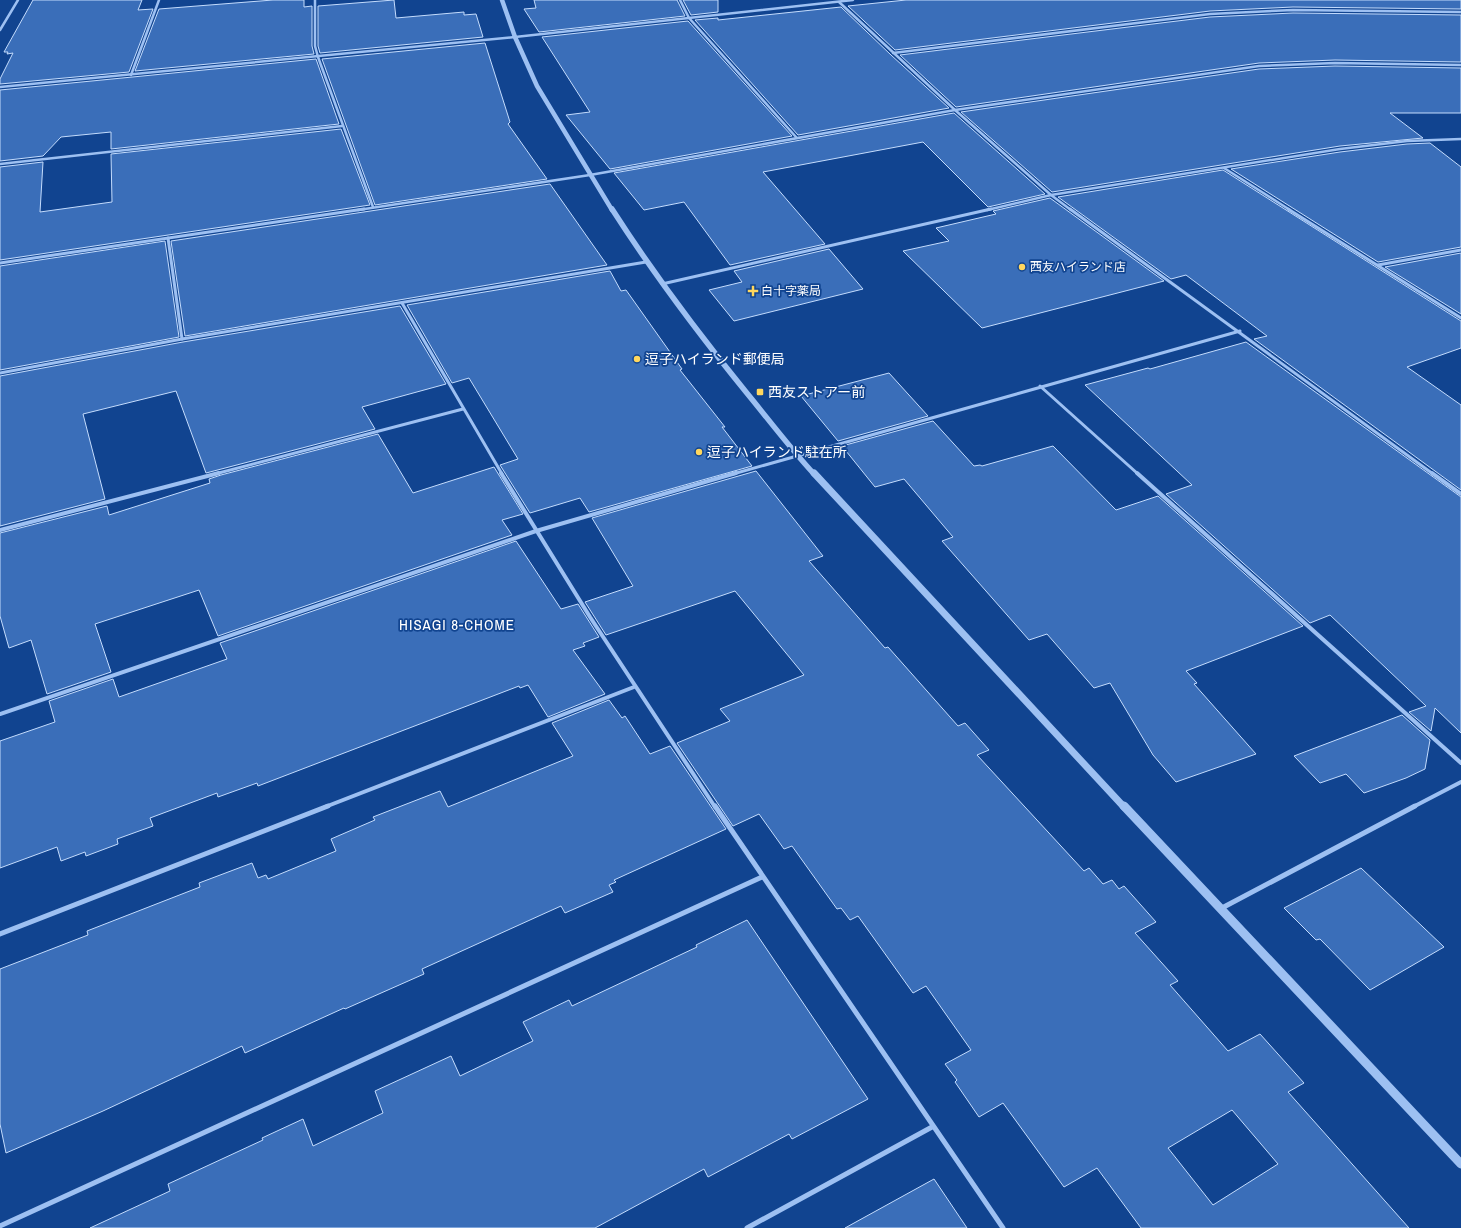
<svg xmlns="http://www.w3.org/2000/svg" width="1461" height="1228" font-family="'Archivo Narrow','Noto Sans JP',sans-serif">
  <rect width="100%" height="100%" fill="#114490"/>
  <g fill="#3a6eb9" stroke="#c4dcfd" fill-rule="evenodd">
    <path d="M33,0H142L138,10L153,9L129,72L0,84V79L13,53L7,54L8,52H4Z"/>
    <path d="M273,0H304V7L312,6V46L314,54L135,71L159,9Z"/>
    <path d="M394,0L396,18L464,12V15L476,14L483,37L320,53L318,46V6Z"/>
    <path d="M534,0H677L685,16L539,32L524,9L536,8Z"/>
    <path d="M683,0H718V12L691,15Z"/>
    <path d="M906,0H1461V9L1293,7L1210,11L895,50L848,6Z"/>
    <path d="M841,7L891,55L949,108L798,135L695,20L718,18V20Z"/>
    <path d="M1293,13L1461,15V62L1335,60L1259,63L956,107L900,55L1210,17Z"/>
    <path d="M688,21L792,136L610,169L566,115L590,112L542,37Z"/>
    <path d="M485,43L510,122L508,124L547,179L375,205L322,59Z"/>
    <path d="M316,59L339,124L111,149V132L61,137L43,156L0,161V90Z"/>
    <path d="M1335,66L1461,68V113H1390L1423,138L1340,146L1052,192L961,112L1259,69Z"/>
    <path d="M954,113L1045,194L988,207L923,142L763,172L825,244L730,265L684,202L644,210L614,173Z"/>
    <path d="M341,129L370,205L0,260V167L43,162L40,212L112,202L111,154Z"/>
    <path d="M1430,143L1461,167V247L1378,262L1231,169L1340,152L1407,144Z"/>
    <path d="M1223,170L1461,321V348L1407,367L1461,405V490L1254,339L1267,336L1186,275L1171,279L1058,197Z"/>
    <path d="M550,184L607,265L185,336L171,241Z"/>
    <path d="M1050,198L1164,281L982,328L903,251L949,241L936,228L996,214L993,211Z"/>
    <path d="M165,241L179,337L0,370V266Z"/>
    <path d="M829,249L863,289L734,321L709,290L742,282L734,271Z"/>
    <path d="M1461,253V314L1385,267Z"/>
    <path d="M610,271L621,291L626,290L682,369L680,370L725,427H722L752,466L589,512L580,498L530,513L500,465L518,459L469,378L452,383L407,305Z"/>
    <path d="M400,306L446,384L362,407L375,429L206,473L176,391L83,414L105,499L0,526V376L183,342Z"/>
    <path d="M1246,342L1461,497V733L1435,708L1431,731L1409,712L1426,706L1330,615L1310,623L1166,494L1192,485L1085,385L1148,368L1150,369Z"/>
    <path d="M889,373L928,416L838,441L801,396Z"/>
    <path d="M933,421L974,466L980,465L982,466L1053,446L1116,510L1158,496L1303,626L1186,671L1197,683L1194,684L1256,754L1176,782L1153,755L1110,683L1094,688L1047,634L1029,640L942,541L953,537L904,479L875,487L842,446Z"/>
    <path d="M378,434L413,493L494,467L523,514L502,520L512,535L218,636L199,590L95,624L111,672L47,694L31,640L9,648L0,616V533L107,506L109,515L210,483L209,479L221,475Z"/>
    <path d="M756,471L823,556L809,561L885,648L888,647L958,726L965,723L989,750L977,755L1084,871L1089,868L1103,884L1112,880L1119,889L1124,886L1156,922L1135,933L1178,981L1170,985L1228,1051L1260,1034L1304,1083L1288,1092L1409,1228H1141L1097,1168L1064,1187L1003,1103L979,1117L955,1082L957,1080L945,1064L971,1050L926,986L913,993L858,916L850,920L841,908L837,909L792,846L784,849L759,814L733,826L677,743L730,721L720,709L804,675L735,591L606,635L585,602L633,586L592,518ZM1232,1110L1278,1164L1213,1205L1168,1148Z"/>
    <path d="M516,541L561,609L578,604L599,637L583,643L585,646L573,650L605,694L548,717L528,685L520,688L519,686L258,786L257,783L218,797L217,793L150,818L153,826L117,839L118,844L86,856L85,852L61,861L57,847L0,868V741L55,722L49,701L113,679L119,697L227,659L220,643Z"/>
    <path d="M609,700L622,718L625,716L650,754L670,746L726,829L614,880L616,882L609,885L613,892L565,913L561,906L541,915L422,969L424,974L345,1009L344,1008L245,1053L242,1046L103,1111L6,1153L0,1124V969L88,935L87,931L200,887L199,883L252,863L258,878L266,875L268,879L336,851L331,839L375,820L373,817L440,791L448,807L573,756L552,723Z"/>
    <path d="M1402,715L1430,740L1425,769L1406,778L1364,793L1346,774L1320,783L1294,756Z"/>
    <path d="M1361,868L1444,947L1370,990L1320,939L1316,940L1284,908Z"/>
    <path d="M747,920L868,1099L792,1139L789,1134L708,1177L704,1169L595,1228H90L170,1191L168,1184L263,1140L262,1138L303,1119L313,1146L383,1113L375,1091L451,1056L460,1076L533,1041L523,1022L569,1000L572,1006L697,947L696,945Z"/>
    <path d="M934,1179L967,1228H845Z"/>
  </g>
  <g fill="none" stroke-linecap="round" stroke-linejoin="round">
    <g stroke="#9dc0f2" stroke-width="2.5">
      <path d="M315,0V46L318,57L373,207"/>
      <path d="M680,0L689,18L796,137"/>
      <path d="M839,2L955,110L1051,195L1071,210"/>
      <path d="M0,30L18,0"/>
      <path d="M893,53L1210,14L1293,10L1461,12"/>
      <path d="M131,75L159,0"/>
      <path d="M0,87L515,37L853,0"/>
      <path d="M0,164L342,126"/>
      <path d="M1224,168L1290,210"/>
      <path d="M358,210L590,175L955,110L1259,66L1335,63L1461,65"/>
      <path d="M987,210L1051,195L1340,149L1407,141L1461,139"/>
    </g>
    <g stroke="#9dc0f2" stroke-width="3">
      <path d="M1070,209L1433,474"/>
      <path d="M1288,209L1461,318"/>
      <path d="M168,238L182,339"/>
      <path d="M0,263L364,209"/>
      <path d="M1378,265L1461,250"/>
      <path d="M662,284L991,209"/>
      <path d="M402,303L502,474"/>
      <path d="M0,373L182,339L646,262"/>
      <path d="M1040,386L1138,474"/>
      <path d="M215,474L463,409"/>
      <path d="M733,474L1240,331"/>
    </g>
    <g stroke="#9dc0f2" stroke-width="4">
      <path d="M501,473L590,617L715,807"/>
      <path d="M1137,473L1461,763"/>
      <path d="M1432,473L1461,494"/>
      <path d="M0,530L219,473"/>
      <path d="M0,714L536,531L736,473"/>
      <path d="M325,807L634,687"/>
      <path d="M1413,807L1461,782"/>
    </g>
    <g stroke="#9dc0f2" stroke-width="5">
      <path d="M715,806L1003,1228"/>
      <path d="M1220,909L1415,806"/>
      <path d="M0,934L328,806"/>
      <path d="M0,1226L762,877"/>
      <path d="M747,1228L932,1127"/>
    </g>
    <path stroke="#9dc0f2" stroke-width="4.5" d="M502,0L515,37L537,86L612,210"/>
    <path stroke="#9dc0f2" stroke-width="5.5" d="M612,209C653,273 698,333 746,392C769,420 790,448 814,474"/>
    <path stroke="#9dc0f2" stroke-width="7" d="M814,473L1124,807"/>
    <path stroke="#9dc0f2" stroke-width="9" d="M1124,806L1461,1164"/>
  </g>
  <g fill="#ffd75e" stroke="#114490" stroke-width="1.5">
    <circle cx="1022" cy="267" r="4"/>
    <path d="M751 285h4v4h4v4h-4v4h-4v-4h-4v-4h4z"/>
    <circle cx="637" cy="359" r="4"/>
    <rect x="756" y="388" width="8" height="8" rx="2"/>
    <circle cx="699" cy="452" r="4"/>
  </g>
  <g text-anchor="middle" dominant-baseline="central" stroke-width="3.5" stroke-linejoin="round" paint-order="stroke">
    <g font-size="12" fill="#fff" stroke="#114490" text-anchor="start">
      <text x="1030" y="267">西友ハイランド店</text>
      <text x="761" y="291">白十字薬局</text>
    </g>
    <g font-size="14" fill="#fff" stroke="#114490" text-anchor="start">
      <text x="645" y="359">逗子ハイランド郵便局</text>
      <text x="768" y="392">西友ストアー前</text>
      <text x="707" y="452">逗子ハイランド駐在所</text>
    </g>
    <g font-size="15" letter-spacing="1" fill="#fff" stroke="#114490">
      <text x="457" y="624">HISAGI 8-CHOME</text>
    </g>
  </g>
</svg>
